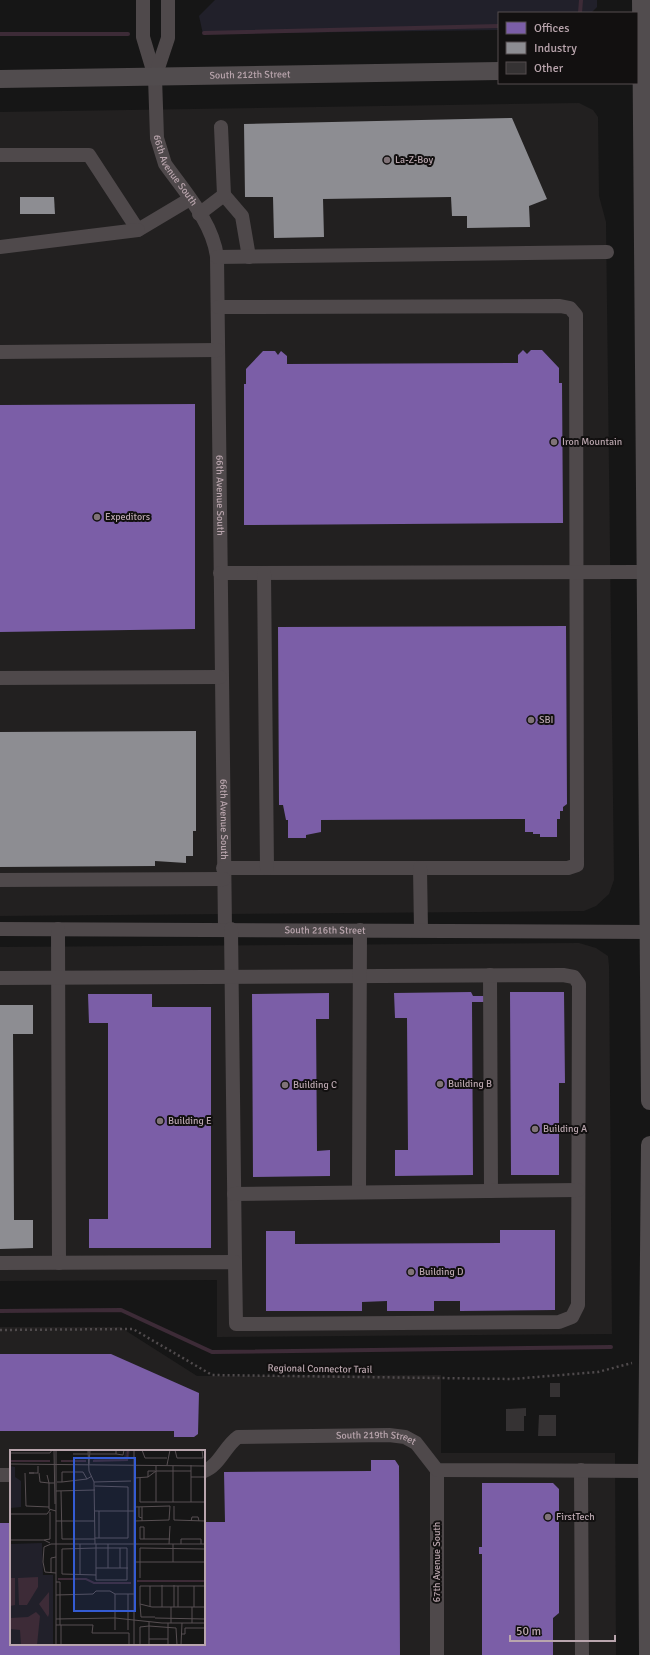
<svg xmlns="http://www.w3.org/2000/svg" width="650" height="1655" font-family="Signika,sans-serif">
  <rect width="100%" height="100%" fill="#161616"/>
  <g fill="#222020" fill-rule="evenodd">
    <path d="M579,103L593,110L598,117L599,196L606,222L614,880L609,894L596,906L584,911L0,916V112Z"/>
    <path d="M579,943L596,948L608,956L609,966L612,1334L217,1337V1280L0,1281V947Z"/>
    <path d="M0,1327H120L197,1376L441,1375V1453H615L616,1655H0ZM11,1451H204V1644H11Z"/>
  </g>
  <path fill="#21202a" d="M215,0H597V7L591,13H499V30L203,34L199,16Z"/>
  <g fill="#7b5ea7">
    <path d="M523,350L527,354L531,350H542L559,368V383H562L563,523L244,525V384H246V369L263,351H275L278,355L281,351L287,356V364L518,363V355Z"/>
    <path d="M195,404V629L0,632V405Z"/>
    <path d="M566,626L567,804L563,807V811H560V819H557V837H540V834H533V832H525V819L321,820V832L306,835V838H288V820H286L283,805H279L278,627Z"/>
    <path d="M471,992L473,996H484V1002H472L473,1175L395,1176V1150H408L407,1018H395L394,993Z"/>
    <path d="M510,992H564L565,1083H559V1175H511Z"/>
    <path d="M329,993V1019H316L317,1151L330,1150V1176L253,1177L252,994Z"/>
    <path d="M88,994H152V1007H211V1248H89V1219H108V1023H89Z"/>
    <path d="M500,1230H555V1310L460,1311V1301H434V1311H387V1301L362,1302V1311H266V1231H295V1244L500,1243Z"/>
    <path d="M0,1354H111L199,1393L198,1434L194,1437H174V1431H0Z"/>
    <path d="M371,1460H395L399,1466L400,1655H0V1523H11V1644H204V1522H225L224,1472L371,1471Z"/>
    <path d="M482,1483H553L559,1489V1613L553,1618V1655H482V1554H479V1547H482Z"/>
  </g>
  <g fill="#8d8d92">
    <path d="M512,118L547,199L529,206L530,227L467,228V216H452L451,197L323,199L324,237L274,238L273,197H245L244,124Z"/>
    <path d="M20,197H54L55,214H20Z"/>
    <path d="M196,731V831H193V856H186V863L155,861V866L0,867V732Z"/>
    <path d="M0,1005H33V1034H13L14,1220H33V1248L0,1249Z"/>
  </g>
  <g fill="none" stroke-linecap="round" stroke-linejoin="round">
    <g stroke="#3d2b37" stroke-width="4">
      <path d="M580,13L581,0"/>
      <path d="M204,33L499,26"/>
      <path d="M0,34H128"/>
      <path d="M0,1311L121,1310L212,1352L611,1347"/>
    </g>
  </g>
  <g fill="#353233">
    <rect x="550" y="1383" width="10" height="14"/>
    <path d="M526,1408V1416H524V1431H506V1409Z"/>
    <path d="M539,1415H556V1436H538Z"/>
  </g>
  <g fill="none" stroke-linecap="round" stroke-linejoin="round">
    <path stroke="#504b4d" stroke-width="2.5" stroke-dasharray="2 3" stroke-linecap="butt" d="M0,1330L133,1329L212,1375L512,1379L598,1372L632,1363"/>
    <g stroke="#4f494b" stroke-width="14">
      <path id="s1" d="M143,0V37L155,77L157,138L165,164C185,192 213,223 217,257L225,929"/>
      <path d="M155,77L168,38V0"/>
      <path d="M0,155H89L138,230L190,199"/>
      <path d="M224,195L242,216L249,257"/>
      <path d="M199,214L224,195L221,127"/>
      <path d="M0,247L138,230"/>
      <path d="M217,257L607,252"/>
      <path d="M218,307L560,306L570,308L576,315L577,865L568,868H223"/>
      <path d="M0,352L218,350"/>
      <path d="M220,573L646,572"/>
      <path d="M264,573L267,868"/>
      <path d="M0,678L220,677"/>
      <path d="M420,868L421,930"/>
      <path d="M0,880L224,879"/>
      <path id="s2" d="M0,929L650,932"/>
      <path d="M58,929L59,1263"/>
      <path d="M231,929L235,1262"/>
      <path d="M490,975L491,1191"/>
      <path d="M0,978L563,975L574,977L579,984L578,1305L572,1317L559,1322L236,1324L235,1262L0,1263"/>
      <path d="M359,1192L360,930"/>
      <path d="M234,1194L578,1190"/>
      <path d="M437,1470V1655"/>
      <path d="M581,1470L582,1655"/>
      <path id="s3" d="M204,1471C219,1466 225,1446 238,1437L389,1435L405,1437L416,1443L437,1470L647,1471"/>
      <path d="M0,1475H11"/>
    </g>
    <g stroke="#514c4e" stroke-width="18">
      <path d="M641,0L650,1101"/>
      <path id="s4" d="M0,79L499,71"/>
      <path d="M648,1655L647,1471L650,1145"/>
    </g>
  </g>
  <g fill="#807378" stroke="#121010" stroke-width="1.5">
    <circle cx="387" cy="160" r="4"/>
    <circle cx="554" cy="442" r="4"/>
    <circle cx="97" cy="517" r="4"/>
    <circle cx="531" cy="720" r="4"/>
    <circle cx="440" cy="1084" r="4"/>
    <circle cx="285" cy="1085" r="4"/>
    <circle cx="160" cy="1121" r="4"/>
    <circle cx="535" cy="1129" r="4"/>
    <circle cx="411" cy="1272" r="4"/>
    <circle cx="548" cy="1517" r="4"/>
  </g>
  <g text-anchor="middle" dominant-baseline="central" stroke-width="4" stroke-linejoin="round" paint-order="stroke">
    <g font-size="10" fill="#b9a5ad" stroke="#121010">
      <text stroke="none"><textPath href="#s4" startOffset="250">South 212th Street</textPath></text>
      <text stroke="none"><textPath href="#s1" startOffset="177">66th Avenue South</textPath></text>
      <text stroke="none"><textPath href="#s1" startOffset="513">66th Avenue South</textPath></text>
      <text stroke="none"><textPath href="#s1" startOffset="837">66th Avenue South</textPath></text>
      <text stroke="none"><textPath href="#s2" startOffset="325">South 216th Street</textPath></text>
      <text transform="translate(320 1369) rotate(1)">Regional Connector Trail</text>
      <text stroke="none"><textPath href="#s3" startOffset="187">South 219th Street</textPath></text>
      <text transform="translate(437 1562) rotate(-90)">67th Avenue South</text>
    </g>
    <g font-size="10" fill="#b9a5ad" stroke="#121010" text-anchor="start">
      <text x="395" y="160">La-Z-Boy</text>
      <text x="562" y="442">Iron Mountain</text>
      <text x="105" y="517">Expeditors</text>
      <text x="539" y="720">SBI</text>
      <text x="448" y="1084">Building B</text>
      <text x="293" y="1085">Building C</text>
      <text x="168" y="1121">Building E</text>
      <text x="543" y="1129">Building A</text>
      <text x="419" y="1272">Building D</text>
      <text x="556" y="1517">FirstTech</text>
    </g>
  </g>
  <g transform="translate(10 1450)">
    <rect width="195" height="195" fill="#161616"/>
    <path d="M116,0H120L118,11H83L85,7H114ZM0,16L5,17V27L11,31V57L0,58ZM32,93L33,125H43V195H0V94Z" fill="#21202a"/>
    <path d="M28,127V137L17,155H9L8,128ZM0,128H5V155L0,156ZM39,142V164L38,167L29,154ZM26,162L30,166L27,195H11L10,180L0,179V168L18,167Z" fill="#3d2b37"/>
    <path fill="none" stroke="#3d2b37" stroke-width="2" d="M1,11H40M51,11H76M83,11L117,10L118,0M48,129H76L84,133H121M127,131H195"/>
    <path fill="none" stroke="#574f52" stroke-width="1" d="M44,0L45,54M78,0L79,21L84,32L85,94M124,0V195M132,0L135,8H157M165,0L167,8H193L192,0M0,3H40L42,0M63,4H78M80,4H106V0M106,4L113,5L114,0M0,14L195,16M79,14L80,0M146,15V52M157,15L160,0M163,16V52M15,23L16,56L39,57M24,23H19H28V16M29,23L30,32L39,33L37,25M138,27V21H145M181,27H195M124,28L138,27L146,21H181M130,28V52H195M47,32H52V22H73L77,29L82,26M52,32L77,29M84,32L121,31M44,33H39V59L46,61M85,36L118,37V88H85M46,41L85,40M51,41L52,89H85M181,52V15M164,56V70L195,71M124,57L160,56L159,70L124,71M129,57V67L132,68M132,57V71M85,61H124M89,61V88M0,64H37L40,60M46,71H85M181,71L182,67H188L189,71M134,89V77H130V89H160M0,90H34L40,93M34,90L40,89V62M70,94V125M86,94V125M159,94L160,76M171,94V89H191V94M86,98H117V130H86V125L52,124V99ZM110,98V118M125,112H195M163,112V94M86,118H118M98,118V94M41,123V108L46,107M46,123L35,122L33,112L34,97L41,94H195M130,128V98L195,99M46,132H50V175M152,135V157M164,135V157M140,136V156M168,136V157M105,144V180M118,144V180M46,145L83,144L86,141H100L105,144H124M130,154V136H195M161,157V173M182,157V173M184,157V136M145,167H131L130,154L142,157H195M145,168L195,169M46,169L105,168L152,173H195M158,173V195M46,175H83L82,183H119V195M51,175V195M171,184H175V178H195M139,189H158M46,195V0M130,195V177L139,176L166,178L167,195M139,195V172M171,195L172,173"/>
    <path fill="#345bd2" fill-opacity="0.15" stroke="#345bd2" stroke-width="2" d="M64,8H125V161H64Z"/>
    <rect width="195" height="195" fill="none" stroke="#b9a5ad" stroke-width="2"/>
  </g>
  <rect x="498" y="12" width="140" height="72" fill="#121010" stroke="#554c4f"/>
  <rect x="506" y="22" width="20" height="12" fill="#7b5ea7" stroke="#554c4f"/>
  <text x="534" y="32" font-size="12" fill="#b9a5ad">Offices</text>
  <rect x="506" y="42" width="20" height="12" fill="#8d8d92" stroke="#554c4f"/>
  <text x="534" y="52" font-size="12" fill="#b9a5ad">Industry</text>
  <rect x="506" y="62" width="20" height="12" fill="#353233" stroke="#554c4f"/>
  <text x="534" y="72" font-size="12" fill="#b9a5ad">Other</text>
  <path d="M510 1635v6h105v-6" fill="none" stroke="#b9a5ad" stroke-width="2"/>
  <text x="516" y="1635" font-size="12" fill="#b9a5ad" stroke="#121010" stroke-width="3" paint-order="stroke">50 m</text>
</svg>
